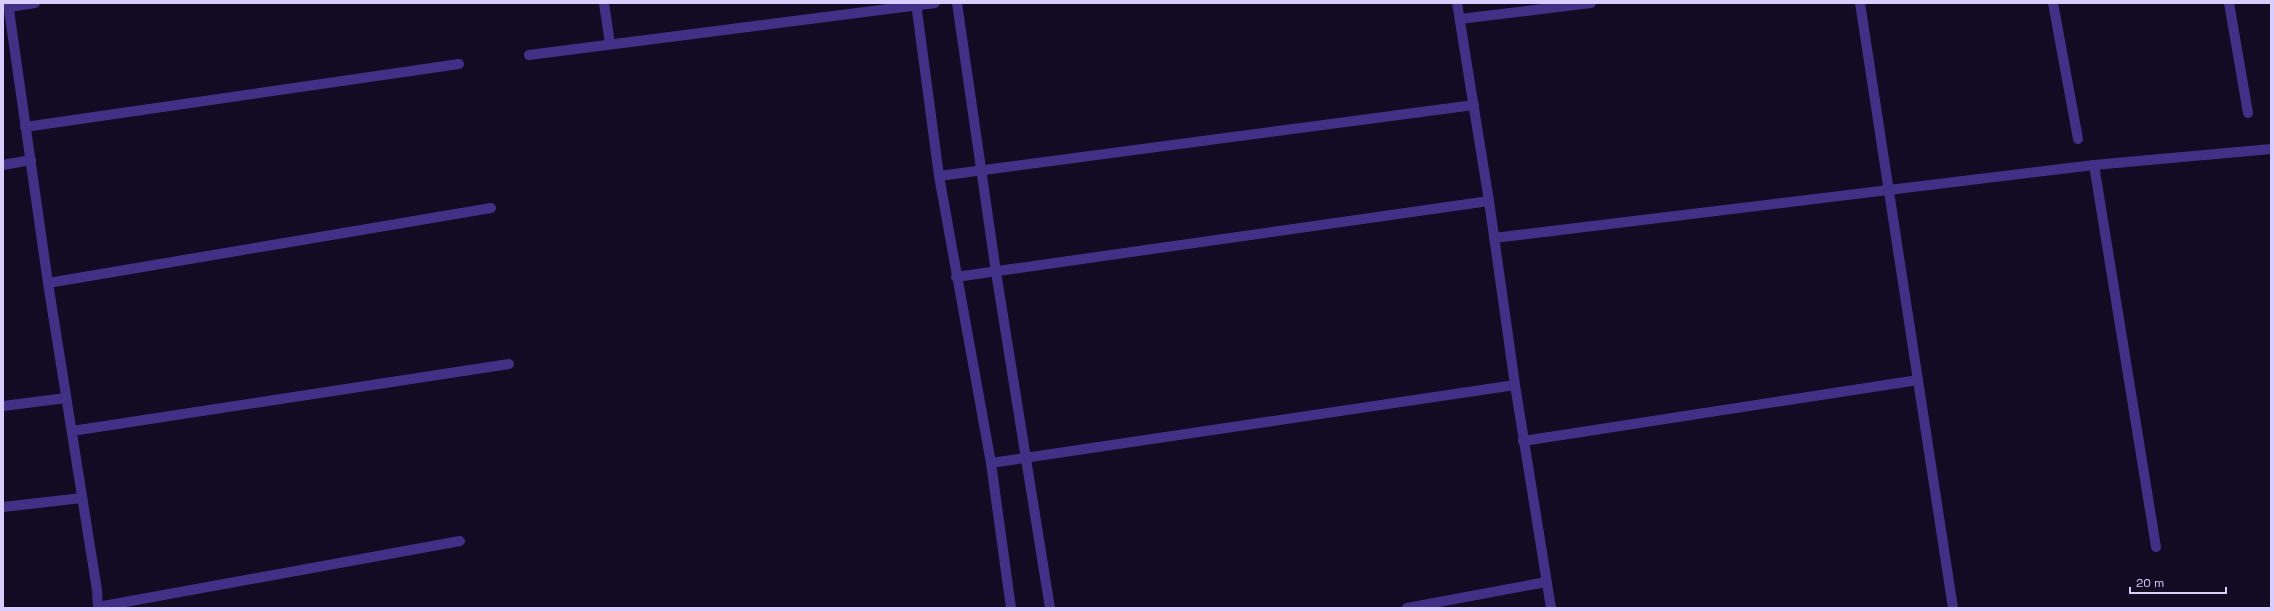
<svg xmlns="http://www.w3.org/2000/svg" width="2274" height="611" font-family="'Space Grotesk',sans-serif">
  <rect width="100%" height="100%" fill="#120b23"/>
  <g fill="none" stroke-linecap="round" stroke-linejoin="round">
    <g stroke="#403187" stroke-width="10">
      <path d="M8,3L48,283L97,590L98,608"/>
      <path d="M604,3L610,44"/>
      <path d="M916,3L939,176L991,463L1011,608"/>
      <path d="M957,3L996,272L1050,608"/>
      <path d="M1457,3L1489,201L1515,385L1551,608"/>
      <path d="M1860,3L1953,608"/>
      <path d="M2053,3L2078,139"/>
      <path d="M2229,3L2248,113"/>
      <path d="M9,7L35,3"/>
      <path d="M1460,19L1591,3"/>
      <path d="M529,55L935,3"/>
      <path d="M25,127L459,64"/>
      <path d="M3,165L31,160"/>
      <path d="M2094,165L2156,547"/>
      <path d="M939,176L1474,105"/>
      <path d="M1494,238L2094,165L2271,149"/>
      <path d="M956,277L1489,201"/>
      <path d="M48,283L491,208"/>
      <path d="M3,406L66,398"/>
      <path d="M72,431L509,364"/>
      <path d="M1523,441L1918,380"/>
      <path d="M991,463L1515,385"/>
      <path d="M3,507L82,498"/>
      <path d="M98,607L460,541"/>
      <path d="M1407,608L1546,582"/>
    </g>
  </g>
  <rect width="2274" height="611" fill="none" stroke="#d9cdff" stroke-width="8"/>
  <path d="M2130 587v6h96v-6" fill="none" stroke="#d9cdff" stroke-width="2"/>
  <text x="2136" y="587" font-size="12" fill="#d9cdff" stroke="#120b23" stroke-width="3" paint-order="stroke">20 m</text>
</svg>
